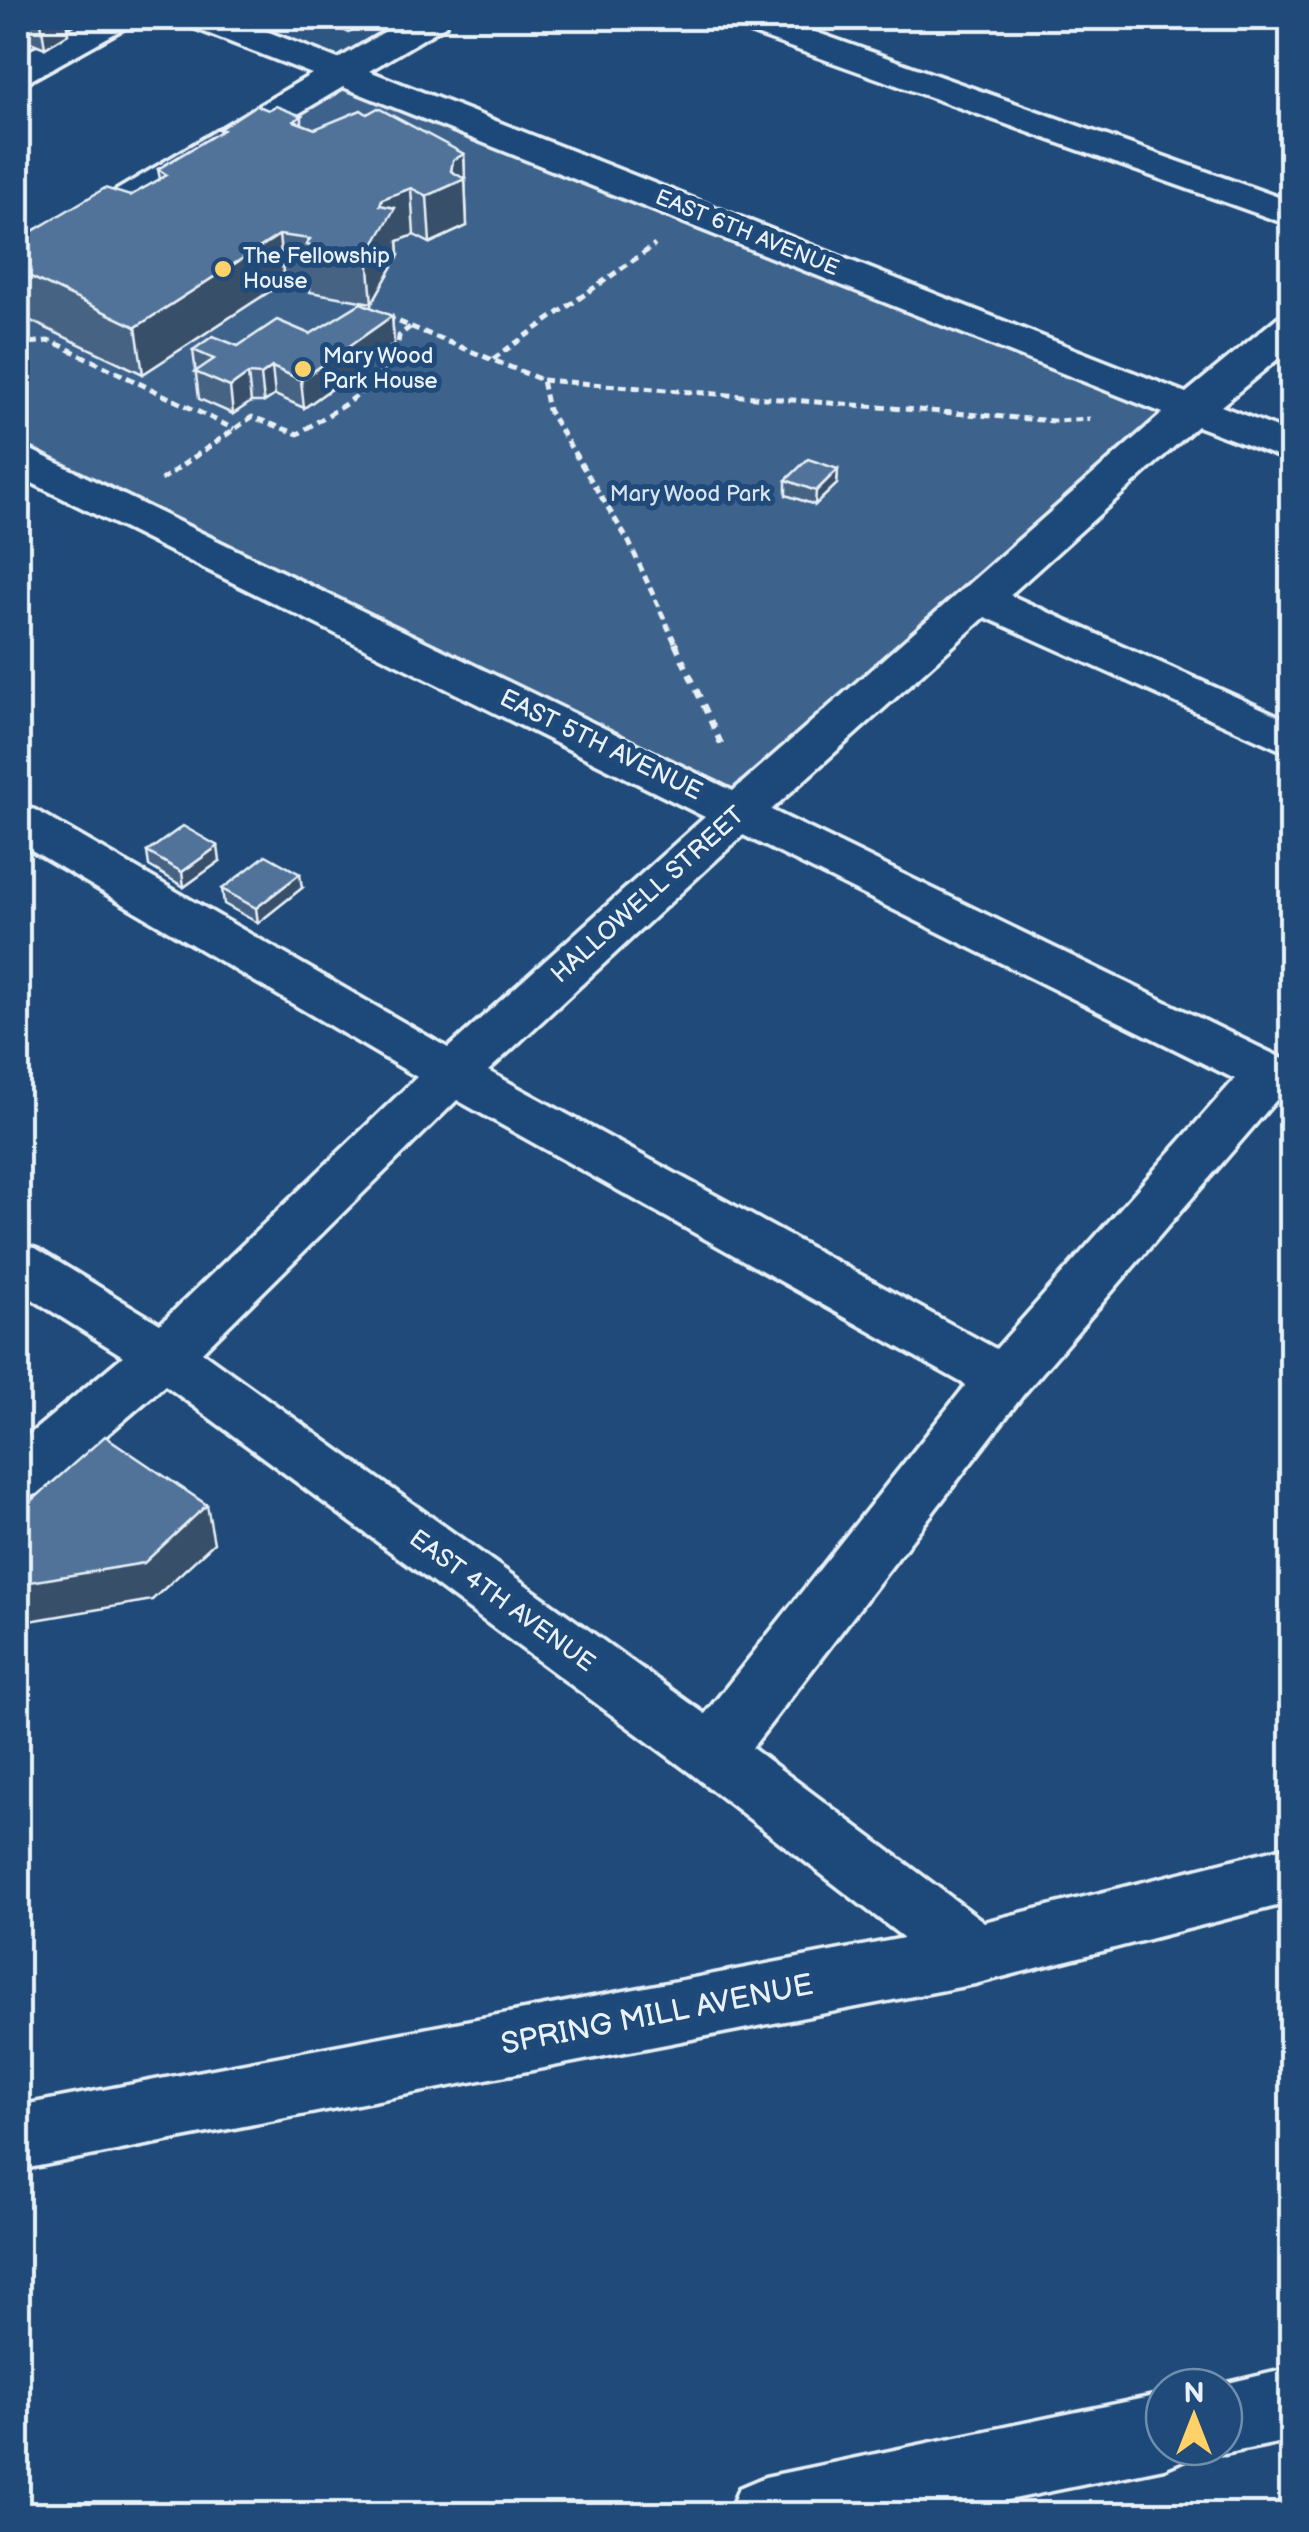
<svg xmlns="http://www.w3.org/2000/svg" width="1309" height="2532" font-family="'Balsamiq Sans',sans-serif">
  <rect width="100%" height="100%" fill="#1f4a7a"/>
  <filter id="ink" filterUnits="userSpaceOnUse"><feTurbulence type="fractalNoise" baseFrequency=".01" numOctaves="2"/><feDisplacementMap in="SourceGraphic" scale="20" xChannelSelector="R" yChannelSelector="G"/><feConvolveMatrix kernelMatrix="1 2 1 2 8 2 1 2 1" color-interpolation-filters="sRGB"/></filter>
  <g filter="url(#ink)">
    <path fill="#2e5683" d="M202,18H432L338,71Z"/>
    <path fill="#3c628c" stroke="#92aac2" stroke-width="2.5" d="M338,71L1192,409L739,812L18,460V265Z"/>
    <g fill="none" stroke-linecap="round" stroke-linejoin="round">
      <g stroke="#e8f1f8" stroke-width="7">
        <g id="minor">
          <path d="M90,18H133L128,26L31,80L18,83V57Z"/>
          <path d="M185,18H233L338,59L408,18H449L445,26L369,71L1186,393L1278,317L1292,314V347L1221,406L1292,434V462L1197,426L1010,595L1292,722V755L985,617L771,810L1292,1063V1104L1277,1099L1023,1395L752,1748L984,1922L1292,1845V1902L975,1984L18,2170V2106L904,1938L689,1772L165,1385L39,1493L18,1500V1444L123,1356L18,1290V1243L37,1249L160,1324L417,1077L18,842V805L35,810L448,1048L705,817L18,476V447L33,451L733,791L1163,413L343,87L32,273L18,277V249L312,74L189,26ZM743,835L1235,1079L996,1349L488,1071ZM457,1100L966,1385L705,1714L202,1352Z"/>
          <path d="M726,18H776L1292,202V226L731,26Z"/>
          <path d="M1292,2368V2440L1224,2454L1206,2447H1224V2387H1211Z"/>
          <path d="M1164,2394V2447H1194L1190,2457L1164,2468L940,2514H728L739,2488L765,2477Z"/>
        </g>
      </g>
      <g stroke="#e8f1f8" stroke-width="5" stroke-dasharray="8 5" stroke-linecap="butt">
        <path d="M387,317L542,380L548,410L629,542L676,645"/>
        <path d="M18,344L48,341L60,345L234,429"/>
        <path d="M493,359L655,245"/>
        <path d="M542,380L1054,421L1090,419"/>
        <path d="M161,480L252,417L298,434C333,410 394,383 399,336L410,327"/>
      </g>
      <path stroke="#e8f1f8" stroke-width="6" stroke-dasharray="9 8" stroke-linecap="butt" d="M675,643L723,748"/>
      <use href="#minor" fill="#1f4a7a" fill-rule="evenodd"/>
    </g>
    <g fill="#466384" stroke="#e8f1f8" stroke-width="2.5">
      <path d="M18,18H66L68,34L45,48L18,37Z"/>
      <path d="M311,18H373L348,32Z"/>
      <path d="M268,110L302,116V124L315,129L367,114L464,154L467,226L430,243L414,235L398,241L399,255L372,303L310,292V286L284,282L143,374L18,315V240L130,196L160,179L158,169L220,132L219,129Z"/>
      <path d="M392,316L394,344L304,408L275,395L264,402H251L233,414L199,399L193,350L238,346L310,334Z"/>
      <path d="M838,469L837,484L815,505L786,495V480Z"/>
      <path d="M147,852L220,861L184,887L149,866Z"/>
      <path d="M302,888L258,923L224,904L222,889Z"/>
    </g>
    <g fill="#39506b" stroke="#e8f1f8" stroke-width="2.5">
      <path d="M48,18H66L68,34L45,48L41,22Z"/>
      <path d="M347,18H373L348,32Z"/>
      <path d="M464,154L467,226L430,243L427,196L451,171L453,160Z"/>
      <path d="M411,188L414,235L398,241L399,255L372,303L368,255L380,205L382,199Z"/>
      <path d="M279,235L284,282L143,374L136,327Z"/>
      <path d="M392,316L394,344L304,408L301,380Z"/>
      <path d="M272,367L275,395L264,402L261,375Z"/>
      <path d="M248,374L251,402L233,414L230,387Z"/>
      <path d="M838,469L837,484L815,505L816,491Z"/>
      <path d="M218,846L220,861L184,887L182,872Z"/>
      <path d="M300,874L302,888L258,923L256,908Z"/>
      <path d="M207,1505L214,1543L152,1600L18,1623V1584Z"/>
    </g>
    <g fill="#517399" stroke="#e8f1f8" stroke-width="2.5">
      <path d="M30,18H48L41,22Z"/>
      <path d="M256,105L268,110L276,106L302,116L294,121L315,129L361,110L367,114L378,108L464,154L453,160L451,171L465,179L427,196L411,188L382,199L380,205L395,208L368,255L306,245L310,239L279,235L136,327L18,271V250L23,247L18,243V240L105,188L130,196L167,175L158,169L223,130L219,129Z"/>
      <path d="M361,303L392,316L301,380L272,367L261,375L248,374L230,387L195,372L214,359L193,350L213,336L238,346L277,320L310,334Z"/>
      <path d="M808,459L838,469L816,491L786,480Z"/>
      <path d="M183,826L218,846L182,872L147,852Z"/>
      <path d="M266,855L300,874L256,908L222,889Z"/>
      <path d="M105,1436L207,1505L144,1563L18,1584V1513Z"/>
    </g>
  </g>
  <g fill="#ffd166" stroke="#1f4a7a" stroke-width="4">
    <circle cx="223" cy="269" r="10"/>
    <circle cx="303" cy="369" r="10"/>
  </g>
  <g text-anchor="middle" dominant-baseline="central" stroke-width="10" stroke-linejoin="round" paint-order="stroke">
    <g font-size="22" fill="#e8f1f8" stroke="#1f4a7a">
      <text transform="translate(747 233) rotate(22)">EAST 6TH AVENUE</text>
    </g>
    <g font-size="22" fill="#e8f1f8" stroke="#1f4a7a" text-anchor="start">
      <text x="243" y="256">The Fellowship<tspan x="243" dy="25">House</tspan></text>
      <text x="323" y="356">Mary Wood<tspan x="323" dy="25">Park House</tspan></text>
    </g>
    <g font-size="22" fill="#d7e3ed" stroke="#1f4a7a">
      <text x="690" y="494">Mary Wood Park</text>
    </g>
    <g font-size="25" fill="#e8f1f8" stroke="#1f4a7a">
      <text transform="translate(601 745) rotate(26)">EAST 5TH AVENUE</text>
      <text transform="translate(648 895) rotate(-42)">HALLOWELL STREET</text>
      <text transform="translate(502 1601) rotate(36)">EAST 4TH AVENUE</text>
    </g>
    <g font-size="30" fill="#e8f1f8" stroke="#1f4a7a">
      <text transform="translate(657 2015) rotate(-11)">SPRING MILL AVENUE</text>
    </g>
  </g>
  <rect width="1309" height="2532" fill="none" stroke="#1f4a7a" stroke-width="60"/>
  <rect x="30" y="30" width="1249" height="2472" fill="none" stroke="#e8f1f8" stroke-width="4" filter="url(#ink)"/>
  <g transform="translate(1194 2417)"><circle r="48" fill="#1f4a7a" stroke="#6f8dac" stroke-width="2.5"/>
  <path d="M0-8L18 38L0 25L-18 38Z" fill="#ffd166"/>
  <text y="-15" font-size="28" font-weight="bold" text-anchor="middle" fill="#e8f1f8">N</text>
  </g>
</svg>
